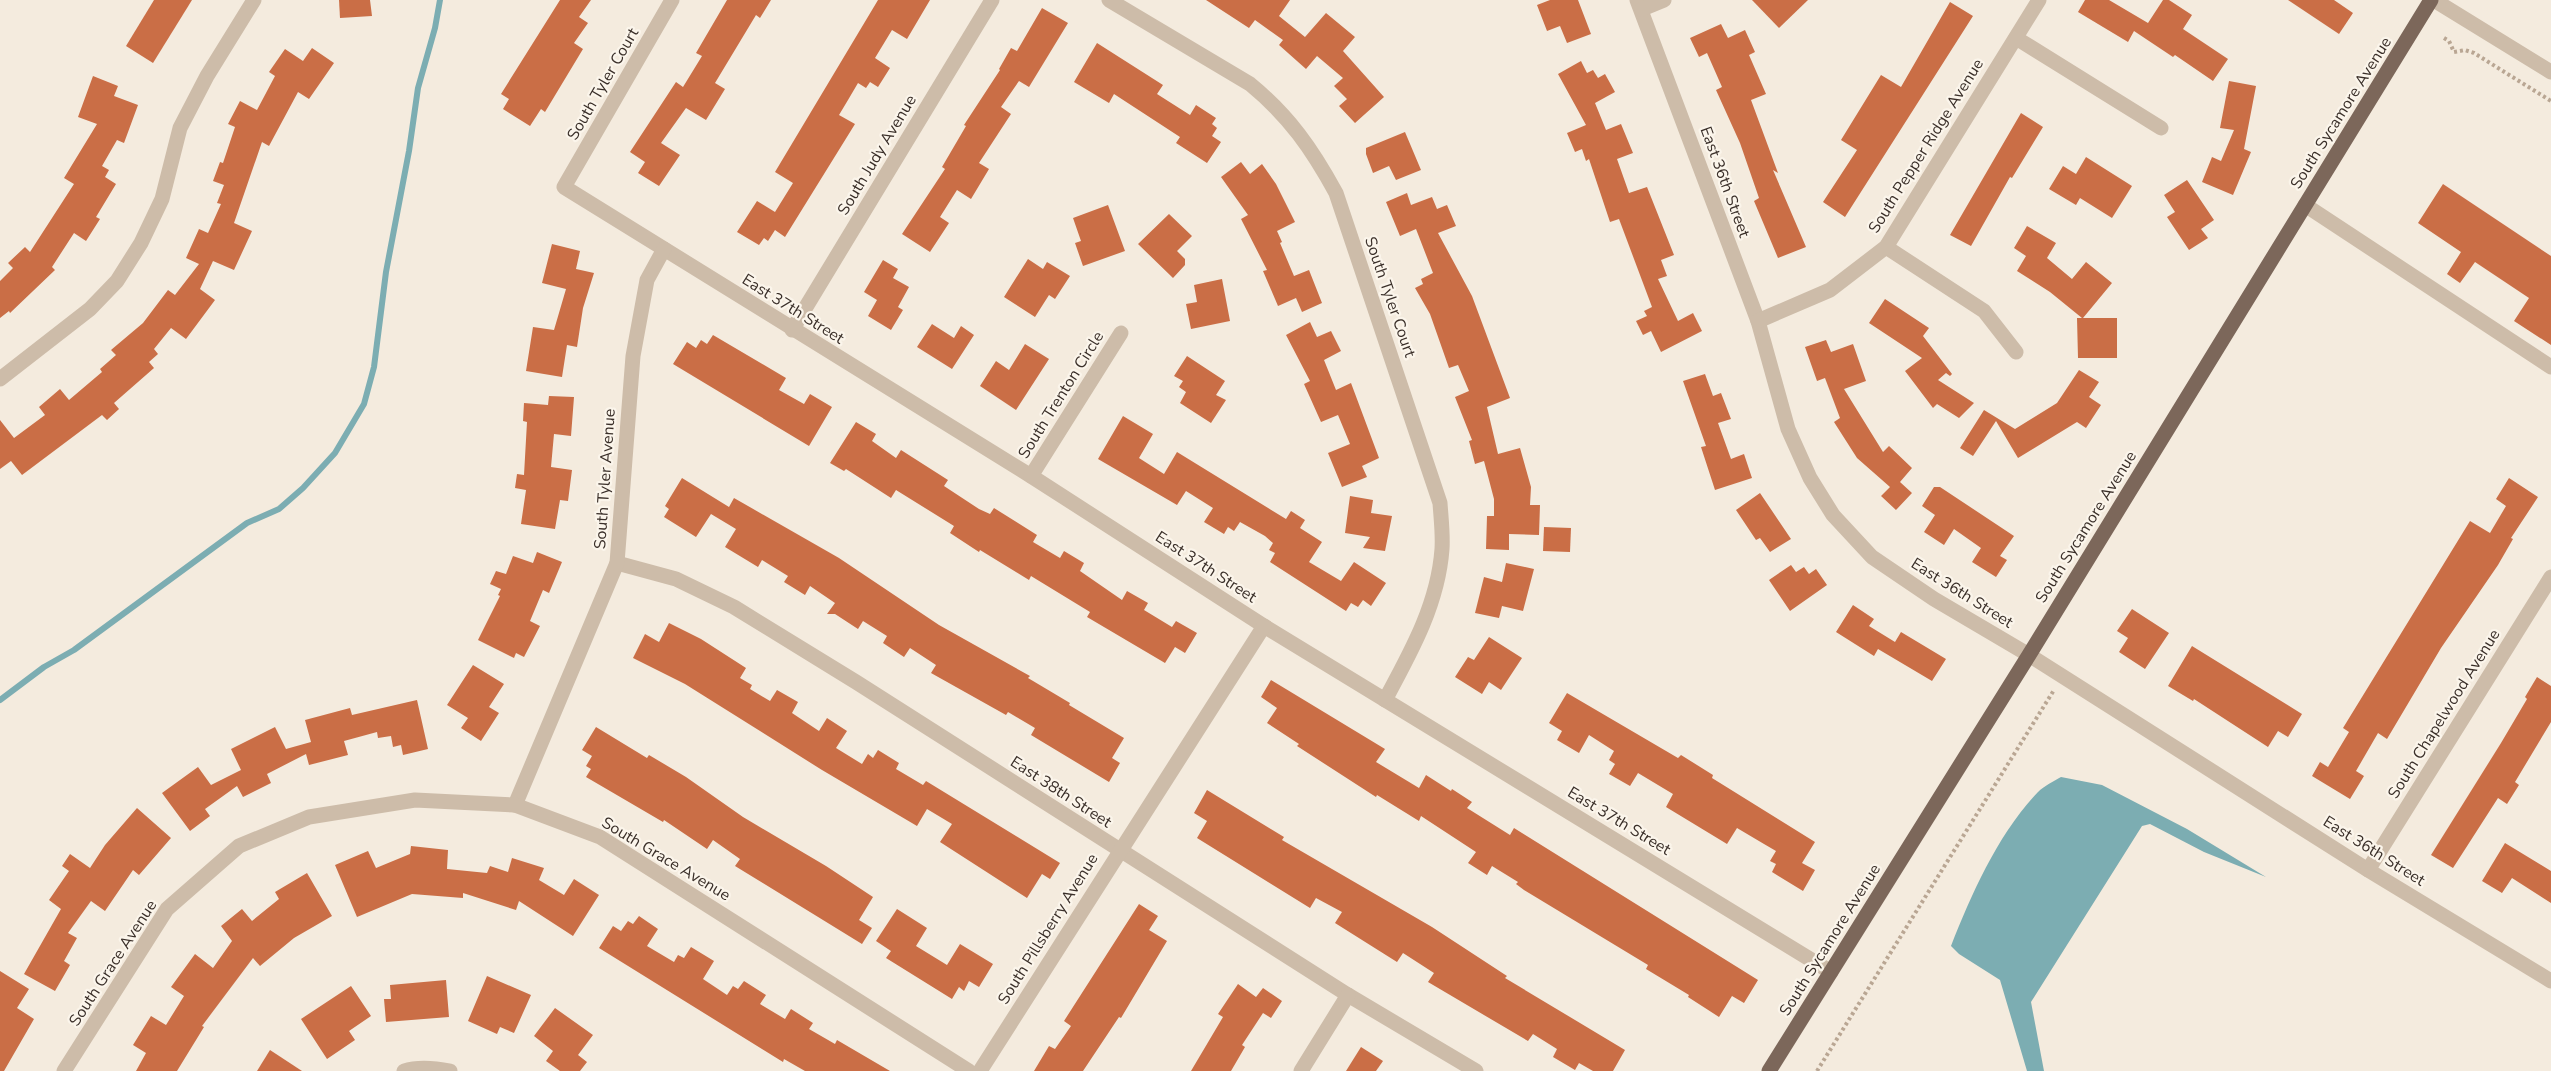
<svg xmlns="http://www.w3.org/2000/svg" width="2551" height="1071" font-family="'Nunito Sans',sans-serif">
  <rect width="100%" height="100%" fill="#f4ebde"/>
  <path fill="#7cadb2" d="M2061,777L2102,785L2187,829L2266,877L2204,852L2150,824L2142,826L2031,1002L2044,1071H2027L2000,980L1959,954L1951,946C1972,893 1998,834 2038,792C2044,786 2054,781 2061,777Z"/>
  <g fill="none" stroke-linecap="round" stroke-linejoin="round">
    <path stroke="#7cadb2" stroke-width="6" d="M0,700L44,667L74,650L247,523L279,509L303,488L335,453L364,404L374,367L386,272L409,151L418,88L435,28L440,0"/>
  </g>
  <g fill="#ca6e46">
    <path d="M154,0H192L153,63L126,46Z"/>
    <path d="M339,0H370L372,16L340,18Z"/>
    <path d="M560,0H591L579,17L588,23L574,43L583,49L545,112L541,109L530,126L503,109L509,99L501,94Z"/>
    <path d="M727,0H771L760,18L756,15L715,83L725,89L706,120L686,108L661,143L680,155L659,186L638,173L645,162L630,152L676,82L683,87L702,56L696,53Z"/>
    <path d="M878,0H930L907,39L892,30L875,58L890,68L878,87L870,82L866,88L858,83L848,100L839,115L855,124L785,237L775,230L768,241L764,238L759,245L737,232L757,201L775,212L793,183L775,172Z"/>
    <path d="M1206,0H1290L1279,16L1305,37L1326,13L1355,37L1343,51L1384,97L1355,123L1339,106L1347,99L1334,86L1343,78L1317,56L1306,69L1279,45L1283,40L1255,20L1249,28Z"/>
    <path d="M1550,0H1578L1591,34L1567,43L1560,26L1547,31L1537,5Z"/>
    <path d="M1752,0H1808L1779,28Z"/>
    <path d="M2085,0H2109L2148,23L2163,0H2169L2192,15L2183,29L2228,59L2213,81L2175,55L2173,57L2134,31L2128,42L2078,12Z"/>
    <path d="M2288,0H2334L2353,13L2339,34Z"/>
    <path d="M1950,2L1973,16L1845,217L1823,202L1857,150L1841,140L1881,75L1901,87Z"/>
    <path d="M1042,8L1068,23L1029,87L1019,81L1001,107L1011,114L979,163L989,169L971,199L957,190L940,217L949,223L930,252L902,234L945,169L942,167L966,126L964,125L1000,70L999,69L1011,48L1017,51Z"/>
    <path d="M1721,24L1728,38L1745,30L1755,52L1749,55L1766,94L1751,100L1778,173L1773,170L1806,247L1778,258L1754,201L1759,198L1740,143L1716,90L1722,87L1707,53L1699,57L1690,38Z"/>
    <path d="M1097,43L1163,85L1157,94L1190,115L1196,105L1216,118L1212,124L1217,128L1212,136L1221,142L1207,163L1176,143L1180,137L1114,94L1109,103L1074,82Z"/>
    <path d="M312,48L334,63L309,99L298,92L269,146L262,142L234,223L252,231L234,270L213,261L200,289L215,300L186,339L171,328L154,349L158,354L149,362L154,368L114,403L119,409L107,420L102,415L22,475L11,461L0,469V420L14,438L45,415L39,407L60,389L69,400L102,372L100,369L116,355L111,350L143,323L168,290L175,295L199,264L186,258L199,229L208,233L221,204L217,203L224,185L213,181L220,162L223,163L235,127L228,124L240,101L257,110L275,76L269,72L285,49L303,61Z"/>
    <path d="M1581,61L1587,73L1593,70L1598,78L1605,74L1615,92L1595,103L1606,130L1621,124L1633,153L1617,159L1629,193L1647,187L1674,255L1661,260L1667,276L1658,279L1678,321L1693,313L1702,331L1661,352L1651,331L1643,335L1636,321L1647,316L1644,311L1652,307L1619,219L1610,222L1589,159L1586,161L1582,149L1575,152L1567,133L1586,125L1558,74Z"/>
    <path d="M93,76L118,86L114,96L138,105L124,143L117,140L102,166L109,170L105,177L116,184L96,217L100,219L86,241L74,233L52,267L55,270L10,313L9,311L0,318V281L13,268L8,263L25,247L30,252L74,184L64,178L97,124L78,117Z"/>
    <path d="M2229,81L2256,86L2244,149L2251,152L2233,195L2202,182L2212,157L2221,161L2234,130L2220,128Z"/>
    <path d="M2021,113L2043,127L2012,178L2010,177L1971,246L1950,235Z"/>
    <path d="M1405,132L1421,170L1396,180L1389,166L1373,173L1366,154V148Z"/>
    <path d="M2086,157L2132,186L2112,218L2080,198L2076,205L2049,189L2063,166L2076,174Z"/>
    <path d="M1241,162L1250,174L1262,164L1276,184L1295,222L1277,231L1282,242L1280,243L1294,276L1309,270L1322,303L1302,312L1296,298L1278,306L1263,271L1267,270L1241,219L1248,215L1221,177Z"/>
    <path d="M2187,180L2214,220L2201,229L2208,238L2189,250L2167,217L2175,212L2164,195Z"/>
    <path d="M2443,184L2551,256V345L2514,321L2529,298L2475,262L2460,283L2447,274L2461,252L2418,223Z"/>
    <path d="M1407,193L1411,205L1432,197L1437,209L1447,205L1456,226L1438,233L1472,296L1510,398L1487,407L1498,454L1520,448L1531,487L1530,505H1540L1539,535L1509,534V550L1486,549L1487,516H1494V499L1484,461L1475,464L1469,441L1472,440L1455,397L1469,391L1458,365L1449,368L1430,314L1415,288L1423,284L1421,279L1433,273L1416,229L1400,236L1386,202Z"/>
    <path d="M1108,205L1125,251L1083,266L1075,243L1081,241L1073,218Z"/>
    <path d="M1169,214L1192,236L1177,251L1185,259V265L1173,278L1138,244Z"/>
    <path d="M2027,226L2056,243L2047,258L2072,279L2086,262L2112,283L2083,318H2117V358H2078L2077,318H2082L2050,292L2017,271L2026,256L2014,248Z"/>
    <path d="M552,244L580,251L576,269L594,273L583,308L577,347L567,345L562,377L526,371L533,327L554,330L566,289L542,283Z"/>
    <path d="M1028,259L1043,269L1047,262L1070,276L1055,299L1049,295L1035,317L1004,297Z"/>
    <path d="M883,260L898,269L893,278L909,287L898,307L903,310L891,330L868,316L877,300L864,292Z"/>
    <path d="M1222,279L1230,321L1191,329L1186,304L1197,302L1194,285Z"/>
    <path d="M1885,299L1929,328L1923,336L1952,374L1950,376L1946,373L1938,380L1974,403L1959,418L1937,404L1933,408L1905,371L1922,358L1869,323Z"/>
    <path d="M1310,322L1317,337L1331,331L1341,351L1324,360L1336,390L1351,383L1379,458L1362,466L1367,477L1342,487L1328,453L1350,444L1338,415L1321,422L1304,384L1310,381L1286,335Z"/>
    <path d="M932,324L954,338L961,326L974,335L952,369L917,347Z"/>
    <path d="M713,335L786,378L779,390L804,404L810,394L832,407L809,446L673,364L687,342L696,348L701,340L707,344Z"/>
    <path d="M1826,340L1831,352L1853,344L1866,381L1844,389L1883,452L1889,446L1912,468L1900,482L1912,493L1896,510L1881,496L1890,487L1857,458L1834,422L1840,418L1825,378L1817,381L1805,347Z"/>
    <path d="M1025,344L1049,359L1016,410L980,386L996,361L1009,370Z"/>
    <path d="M1187,356L1225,381L1216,395L1226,400L1211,423L1180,403L1186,392L1179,387L1183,381L1174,376Z"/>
    <path d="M2079,370L2099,382L2089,397L2101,405L2086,428L2077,422L2018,458L1996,421L1973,456L1960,448L1984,410L2015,429L2057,403Z"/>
    <path d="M1705,374L1713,396L1721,393L1731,419L1718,423L1731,459L1744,454L1752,478L1715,490L1701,447L1706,446L1683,381Z"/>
    <path d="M549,396L574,397L571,436L554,434L551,467L572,470L568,501L560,500L555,529L521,524L526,490L515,488L517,474L524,475L527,422L523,421L524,403L548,405Z"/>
    <path d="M1123,416L1153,434L1139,458L1164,474L1177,452L1286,519L1291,511L1305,520L1300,528L1322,542L1309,562L1341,581L1354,562L1386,583L1371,606L1363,600L1358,607L1351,603L1346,611L1270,562L1275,553L1269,550L1273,543L1265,536L1240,522L1234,531L1228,527L1224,534L1204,522L1213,508L1186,491L1177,505L1098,459Z"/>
    <path d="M856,422L876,434L872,441L896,458L901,450L948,480L944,486L979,509L990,514L994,508L1037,535L1033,542L1060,558L1064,551L1084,563L1080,571L1122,600L1127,591L1148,603L1144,610L1172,627L1176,621L1197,633L1185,653L1175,647L1165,663L1087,617L1090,612L1031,576L1029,580L980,550L979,552L950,533L954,526L896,490L891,498L846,469L844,471L830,463Z"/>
    <path d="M682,478L729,507L734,498L839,558L939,625L1030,676L1028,678L1070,703L1069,705L1124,738L1112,758L1120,763L1109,782L1031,735L1035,728L1008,712L1006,715L931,673L936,665L910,648L904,657L883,643L887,636L863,621L858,629L835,614H827L835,603L810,586L805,595L784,582L788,576L762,560L758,567L725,547L736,529L711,514L696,537L664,517L669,509L665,506Z"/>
    <path d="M2509,478L2538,497L2511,538L2513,539L2498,565L2441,648L2387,739L2378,733L2356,771L2364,776L2350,799L2312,776L2320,762L2328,767L2349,732L2343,728L2470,521L2490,533L2506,506L2496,499Z"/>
    <path d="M1934,487H1940L2014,536L2000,556L2007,560L1996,577L1972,562L1981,548L1954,529L1944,545L1924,532L1935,515L1922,506Z"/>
    <path d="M1760,493L1791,539L1770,552L1760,538L1756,540L1736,510Z"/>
    <path d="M1350,496L1373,500L1371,513L1392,516L1385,551L1363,548L1370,537L1345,533Z"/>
    <path d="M1544,527L1571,528L1570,552L1543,551Z"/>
    <path d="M537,552L562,562L549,593L543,590L530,621L540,626L524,657L516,653L514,658L478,640L500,596L498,595L501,589L490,584L496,571L506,574L513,556L533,563Z"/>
    <path d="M1506,563L1534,569L1523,611L1502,606L1499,618L1475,613L1484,577L1502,582Z"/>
    <path d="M1791,565L1796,572L1804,567L1809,574L1816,569L1827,585L1790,611L1769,580Z"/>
    <path d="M1853,605L1874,619L1869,626L1895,642L1901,632L1946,659L1932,681L1878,649L1874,656L1836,632Z"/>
    <path d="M2132,609L2169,633L2145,669L2119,652L2128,638L2117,631Z"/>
    <path d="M669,623L701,639L746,668L740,678L752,685L750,689L770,701L777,690L798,702L792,713L819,731L827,718L847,731L836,748L862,764L868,754L873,758L878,750L899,763L896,769L923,785L926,781L1060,863L1050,879L1042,874L1027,898L940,842L952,824L927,809L917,826L822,770L685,684L633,658L645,634L659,642Z"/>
    <path d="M1489,637L1522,658L1501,690L1489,682L1482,694L1455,677L1468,657L1474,660Z"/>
    <path d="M2192,646L2302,714L2288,737L2278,731L2268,747L2194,699L2193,701L2168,686Z"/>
    <path d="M473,665L504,684L489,707L499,713L481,741L461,728L468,718L447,705Z"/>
    <path d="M2537,677L2551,686V722L2515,782L2519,785L2507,804L2498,798L2453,868L2431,855L2501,743L2527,699L2525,697Z"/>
    <path d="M1271,680L1385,749L1376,762L1419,788L1426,775L1451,791L1452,789L1472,802L1467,808L1510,835L1514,828L1758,980L1744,1003L1732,996L1719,1017L1688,997L1689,995L1646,969L1648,965L1524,890L1516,884L1518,882L1492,866L1487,875L1468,863L1476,852L1421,816L1419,821L1377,795L1376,797L1297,746L1299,744L1267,723L1277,708L1261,697Z"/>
    <path d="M1567,693L1678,758L1681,755L1713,775L1712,778L1815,842L1802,863L1815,870L1803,891L1772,872L1776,864L1770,861L1776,851L1764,844L1737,828L1727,844L1666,807L1673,794L1638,773L1630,786L1609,774L1615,764L1609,760L1614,751L1589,735L1579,753L1557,740L1562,731L1549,723Z"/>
    <path d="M417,700L428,749L403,755L401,745L393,747L391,736L378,738L377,732L344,741L348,755L309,765L306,754L267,774L271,783L243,797L237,786L205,809L210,816L190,831L162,793L198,767L211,785L241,770L231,749L275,727L286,749L311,742L305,720L350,708L352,715Z"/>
    <path d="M596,727L647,758L649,755L686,777L743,817L826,866L873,897L859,920L872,928L862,944L735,866L740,859L713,840L707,849L664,820L663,822L586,777L591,769L586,766L592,756L582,750Z"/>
    <path d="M1207,790L1284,837L1282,840L1432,927L1507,976L1505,978L1625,1050L1613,1071H1593L1579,1063L1575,1070L1553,1057L1557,1049L1533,1034L1528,1041L1428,982L1434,973L1403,953L1397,962L1335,923L1342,912L1316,898L1310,908L1197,838L1207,821L1194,813Z"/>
    <path d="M137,808L171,838L139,875L133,870L105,911L91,901L68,933L77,938L64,961L70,965L55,991L24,974L61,909L49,900L69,871L62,866L70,854L90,868L105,845Z"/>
    <path d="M2505,843L2551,871V903L2512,878L2502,893L2482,881Z"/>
    <path d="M411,846L448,850L447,869L487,873L490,866L508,872L512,858L544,868L539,880L564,895L574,879L599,895L573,936L519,901L516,910L463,893V898L412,894L357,917L335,865L368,851L376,868L410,854Z"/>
    <path d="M307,873L332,916L294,938L260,966L253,958L202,1026L204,1027L177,1071H136L146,1053L133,1045L151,1016L166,1025L184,996L171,987L195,954L213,968L232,941L221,926L242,909L252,921L279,899L275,892Z"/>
    <path d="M1139,904L1158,916L1149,930L1167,941L1121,1018L1119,1017L1083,1071H1034L1049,1046L1055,1049L1071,1026L1064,1021Z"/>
    <path d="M897,909L927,928L916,946L947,965L960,944L993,964L979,987L969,981L964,991L959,987L952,999L886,958L891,951L876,941Z"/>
    <path d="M639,916L658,929L647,946L674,962L678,955L684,958L691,947L714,961L703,979L727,995L733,986L738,989L744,981L766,995L760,1004L785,1019L791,1009L813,1023L809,1029L835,1044L837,1040L890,1071H805L784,1059L783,1062L599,948L613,926L621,931L628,921L633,924Z"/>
    <path d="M0,971L29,989L17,1008L34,1019L4,1071H0Z"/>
    <path d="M487,976L531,995L514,1033L500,1027L497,1034L468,1021Z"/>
    <path d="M446,980L449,1017L386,1022L384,999H391L390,985Z"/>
    <path d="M1238,984L1256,997L1263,988L1282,1001L1271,1018L1263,1013L1242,1045L1245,1047L1231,1071H1191L1223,1017L1218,1014Z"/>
    <path d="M351,986L371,1016L349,1031L355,1040L327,1059L301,1019Z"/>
    <path d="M555,1008L593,1035L578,1055L587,1062L580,1071H560L546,1061L553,1051L534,1036Z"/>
    <path d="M1361,1047L1383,1061L1376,1071H1346Z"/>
    <path d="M270,1050L302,1071H257Z"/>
  </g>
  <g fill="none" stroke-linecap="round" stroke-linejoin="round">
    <g stroke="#b9a693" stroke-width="4" stroke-dasharray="3 3" stroke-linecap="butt">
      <path d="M2444,38L2449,41L2454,52L2465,50L2474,53L2551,101"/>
      <path d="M1817,1071L2054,690"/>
    </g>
    <g stroke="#cdbca9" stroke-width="15">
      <path d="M672,0L564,187L1031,476L1264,626L1831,972"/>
      <path d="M1109,0L1250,84C1289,116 1312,149 1336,193L1440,503C1441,518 1443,534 1442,549C1438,604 1411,652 1385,700"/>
      <path d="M1637,0L1758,321L1788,429L1810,478L1833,515L1872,557L1934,599L2029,655L2368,870L2551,981"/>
      <path d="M2434,0L2551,72"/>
      <path d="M1642,9L1664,0"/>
      <path d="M2016,38L2161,128"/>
      <path d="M2305,205L2551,367"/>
      <path d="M1886,247L1984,311L2016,352"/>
      <path d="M1758,321L1830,290L1886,247L2039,0"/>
      <path d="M792,330L992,0"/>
      <path d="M0,379L90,309L117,281L141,243L162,199L180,128L207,76L254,0"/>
      <path d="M1031,476L1121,333"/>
      <path d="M617,563L676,579L734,607L856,682L1348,995L1476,1071"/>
      <path d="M515,805L617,563L633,356L647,280L664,249"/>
      <path d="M2368,870L2551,577"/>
      <path d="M64,1071L167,909L239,846L309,817L415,800L515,805L600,837L969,1071"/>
      <path d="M404,1071C419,1066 435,1068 450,1071"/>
      <path d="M980,1071L1264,626"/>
      <path d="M1301,1071L1348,995"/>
    </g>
    <path stroke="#7c675a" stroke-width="15" d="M1769,1071L2029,655L2431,0"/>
  </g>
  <g text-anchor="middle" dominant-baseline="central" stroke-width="4.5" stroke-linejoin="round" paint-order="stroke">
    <g font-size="16" fill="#3a2f29" stroke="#fbf5eb">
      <text transform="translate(603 84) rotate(-60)">South Tyler Court</text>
      <text transform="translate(2341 113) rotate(-58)">South Sycamore Avenue</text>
      <text transform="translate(1926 146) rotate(-58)">South Pepper Ridge Avenue</text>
      <text transform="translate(877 155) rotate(-59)">South Judy Avenue</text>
      <text transform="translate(1725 182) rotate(70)">East 36th Street</text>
      <text transform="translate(1390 297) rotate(71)">South Tyler Court</text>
      <text transform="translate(793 309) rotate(32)">East 37th Street</text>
      <text transform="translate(1061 395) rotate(-58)">South Trenton Circle</text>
      <text transform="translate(605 479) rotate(-86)">South Tyler Avenue</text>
      <text transform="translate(2086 527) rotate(-58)">South Sycamore Avenue</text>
      <text transform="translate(1206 567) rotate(33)">East 37th Street</text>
      <text transform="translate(1962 593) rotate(32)">East 36th Street</text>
      <text transform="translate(2444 714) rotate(-58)">South Chapelwood Avenue</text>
      <text transform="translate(1061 792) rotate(33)">East 38th Street</text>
      <text transform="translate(1619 821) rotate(31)">East 37th Street</text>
      <text transform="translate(2374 851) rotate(32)">East 36th Street</text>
      <text transform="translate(666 859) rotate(31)">South Grace Avenue</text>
      <text transform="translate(1048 929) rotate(-58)">South Pillsberry Avenue</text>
      <text transform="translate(1830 940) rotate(-58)">South Sycamore Avenue</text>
      <text transform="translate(113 963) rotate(-57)">South Grace Avenue</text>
    </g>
  </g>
</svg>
